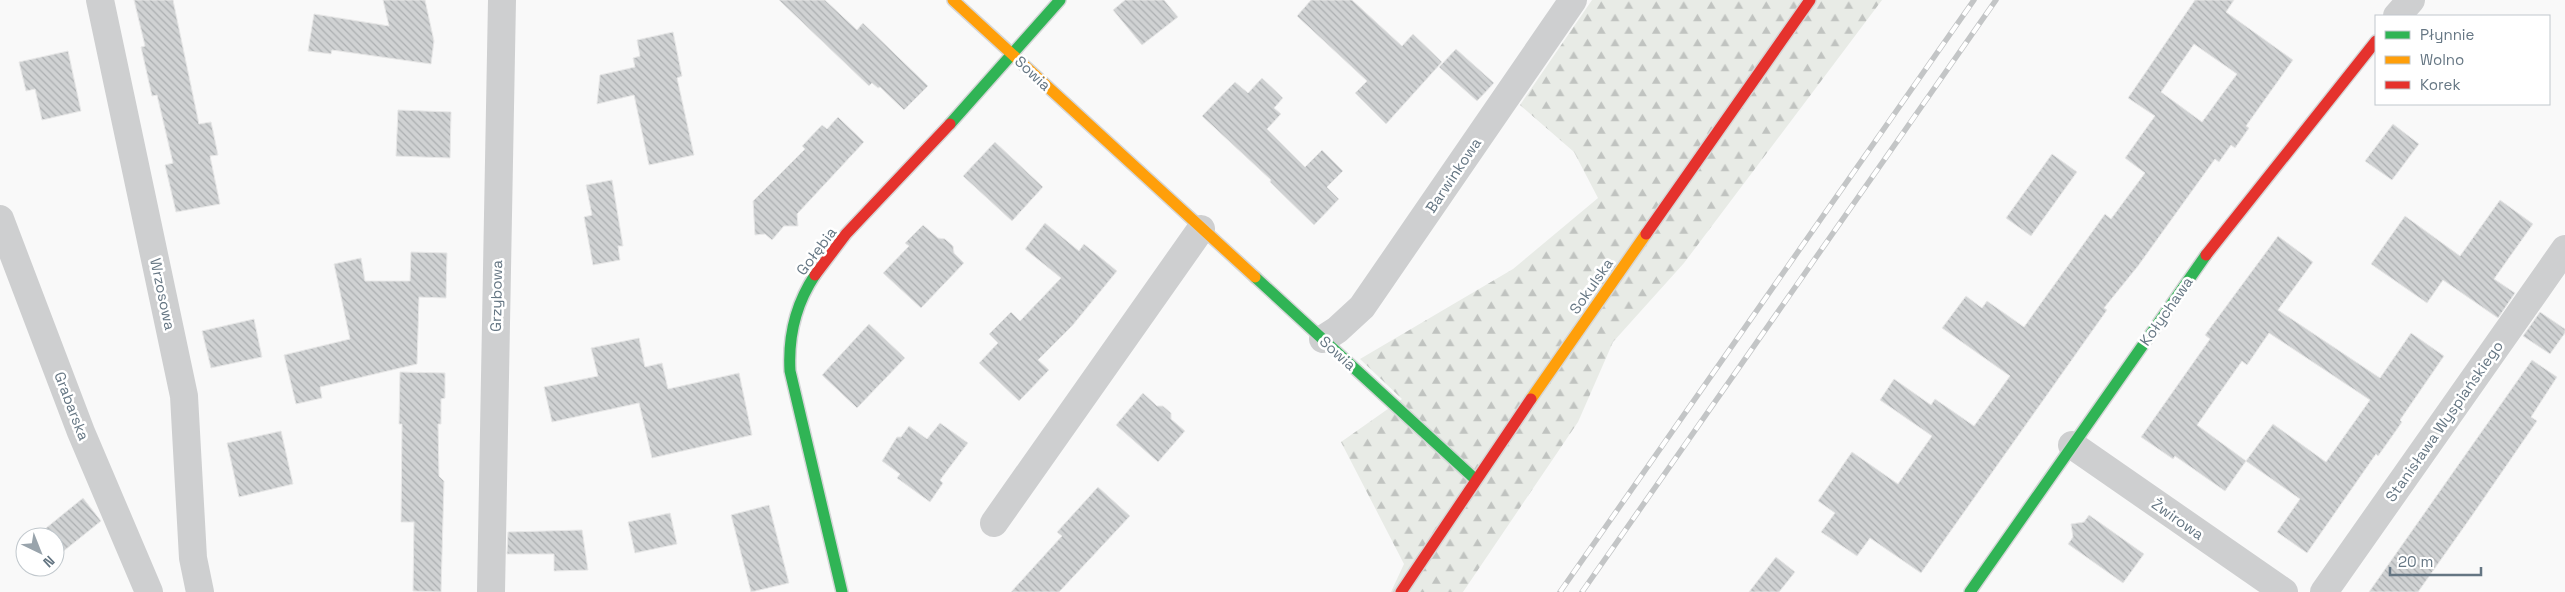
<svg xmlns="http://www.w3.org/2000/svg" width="2565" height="592" font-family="'Space Grotesk',sans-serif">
  <defs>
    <pattern id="forest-firs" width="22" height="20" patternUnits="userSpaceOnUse" patternTransform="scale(1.25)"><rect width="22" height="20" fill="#e8ebe6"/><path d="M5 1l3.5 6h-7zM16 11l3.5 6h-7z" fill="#c0c3c0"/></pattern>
    <pattern id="building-back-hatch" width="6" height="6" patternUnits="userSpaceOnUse" patternTransform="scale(1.25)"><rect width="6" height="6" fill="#d0d2d3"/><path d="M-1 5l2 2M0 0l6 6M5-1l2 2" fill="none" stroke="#acafb1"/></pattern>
  </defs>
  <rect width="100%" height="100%" fill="#f9f9f9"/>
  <path fill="url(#forest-firs)" d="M1592,0H1882L1684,263L1613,342L1578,422L1463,592H1391L1404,564L1341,442L1402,399L1360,359L1513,269L1598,198L1574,152L1520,105Z"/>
  <g fill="url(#building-back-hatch)" stroke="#e8e8e8" fill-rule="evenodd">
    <path d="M134,0H173L199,124L211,122L213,131L218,155L210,156L220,204L176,212L165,165L173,163L157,95L152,96L141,47L145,46Z"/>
    <path d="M383,0H425L434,41L431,64L332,50L331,54L308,51L314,14L389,26Z"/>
    <path d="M779,0H825L857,30L863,23L928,86L904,110L880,87L878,88L872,83L869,86Z"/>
    <path d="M1125,0H1164L1178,17L1142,45L1113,10Z"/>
    <path d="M1311,0H1352L1402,46L1413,34L1442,62L1386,124L1355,93L1367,81L1297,16Z"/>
    <path d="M2195,0H2234L2226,12L2293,60L2246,126L2249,128L2235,148L2231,145L2219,162L2215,159L2138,266L2104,308L2107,310L1921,573L1870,538L1857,556L1821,532L1835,513L1818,501L1852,452L1898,484L1932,436L1880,400L1894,379L1931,405L1935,399L1974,426L2010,376L1942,328L1966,296L1982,308L1987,301L2024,327L2105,214L2111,219L2145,173L2125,158L2155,116L2128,98ZM2194,44L2237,74L2202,122L2161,92Z"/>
    <path d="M673,32L682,76L677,78L694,155L649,165L634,95L597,104L600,75L635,67L633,58L640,56L637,40Z"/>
    <path d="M1456,49L1494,83L1477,101L1439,67Z"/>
    <path d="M68,51L81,111L42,120L35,89L26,91L19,62Z"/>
    <path d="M1262,78L1283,98L1274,108L1281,114L1267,129L1305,167L1322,150L1343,171L1327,187L1339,199L1314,225L1270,182L1271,180L1202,116L1235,82L1248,93Z"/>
    <path d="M398,110L451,112L450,158L396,156Z"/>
    <path d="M838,117L864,142L797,214L798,226H784L772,240L765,234L755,235L753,201L805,149L802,146L822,125L827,129Z"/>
    <path d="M2393,124L2419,144L2392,180L2365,161Z"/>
    <path d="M995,142L1043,187L1012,221L963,176Z"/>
    <path d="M2052,154L2077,172L2031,236L2006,218Z"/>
    <path d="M612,180L623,246H618L620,260L593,265L584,217L592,215L586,185Z"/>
    <path d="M2500,200L2533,224L2494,279L2515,293L2498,318L2443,280L2427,303L2371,264L2405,216L2460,256Z"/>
    <path d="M1045,223L1079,251L1084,244L1117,271L1072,326L1038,360L1049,370L1019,401L979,363L998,343L989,334L1011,312L1020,321L1061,278L1025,249Z"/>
    <path d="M923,225L938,238L945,239L953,246L954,253L964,263L921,308L883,273L909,246L905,243Z"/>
    <path d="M2278,236L2313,262L2278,310L2380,378L2411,333L2444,356L2400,420L2402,422L2388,442L2378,456L2376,454L2307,553L2277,532L2300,499L2246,461L2225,491L2175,456L2173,459L2141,437L2210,339L2205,335ZM2269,333L2370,400L2326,462L2273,424L2246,461L2197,425L2242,361L2247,365Z"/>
    <path d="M411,252L447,253L446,298L419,297L417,364L320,387L322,398L296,404L284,355L350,339L334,264L361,258L365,281H410Z"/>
    <path d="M2540,312L2565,329V333L2550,354L2523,336Z"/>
    <path d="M254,319L262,357L211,368L202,331Z"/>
    <path d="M869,324L905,358L857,408L822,375Z"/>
    <path d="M639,338L645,367L662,363L668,389L739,373L752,435L652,458L639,403L552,422L544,387L598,376L591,348Z"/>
    <path d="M2532,360L2557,377L2531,417L2537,421L2471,517L2418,592H2369Z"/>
    <path d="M400,372L445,373V398L441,399V424H438L439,476L444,481L441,592L413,591L414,522H401L402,424H399Z"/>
    <path d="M1143,393L1157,406H1163L1171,413V419L1185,431L1158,462L1116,425Z"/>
    <path d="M940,423L968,443L940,480L943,483L930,502L897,478L900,474L882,461L897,437H901L909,426L927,439Z"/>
    <path d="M281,431L293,484L239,497L227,443Z"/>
    <path d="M1098,487L1130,516L1059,592H1011L1062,536L1057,532Z"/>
    <path d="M83,498L101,521L55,558V537H35Z"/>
    <path d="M769,505L789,583L751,592L731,515Z"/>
    <path d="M670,513L677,544L635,553L628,522Z"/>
    <path d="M2089,515L2144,554L2123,583L2068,544L2073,537L2071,524L2084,522Z"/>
    <path d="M582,530L588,570L554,571V554H507L508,532Z"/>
    <path d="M1776,557L1795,572L1779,592H1749Z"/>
  </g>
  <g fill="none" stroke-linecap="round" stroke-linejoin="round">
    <g stroke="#d5d6d7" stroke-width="14">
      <g id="fast">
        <path d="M950,124L1060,0"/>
        <path d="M815,275C795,305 788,336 790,371L842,592"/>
        <path d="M1255,277L1475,479"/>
        <path d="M1970,592L2206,255"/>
      </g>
    </g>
    <g stroke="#d5d6d7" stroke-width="14">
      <g id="slow">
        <path d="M953,0L1255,277"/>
        <path d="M1531,399L1646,234"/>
      </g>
    </g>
    <g stroke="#d5d6d7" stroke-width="14">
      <g id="jam">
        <path d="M1646,234L1810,0"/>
        <path d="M2206,255L2376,41"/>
        <path d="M815,275L846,234L950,124"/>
        <path d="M1401,592L1531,399"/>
      </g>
    </g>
    <g stroke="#cecfd0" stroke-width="28">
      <path d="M100,0L184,396L193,558L200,592"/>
      <path d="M2397,16L2411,0"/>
      <path d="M0,219L81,432L149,592"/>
      <path d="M1323,339L1337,330L1362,307L1573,0"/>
      <path d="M2072,445L2284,592"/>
      <path d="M994,523L1201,229"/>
      <path d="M491,592L502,0"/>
      <path d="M2324,592L2565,249"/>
    </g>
    <use href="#fast" stroke="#30b455" stroke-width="11"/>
    <use href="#slow" stroke="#ff9f0a" stroke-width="11"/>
    <use href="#jam" stroke="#e5322d" stroke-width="11"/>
    <g stroke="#c3c5c6" stroke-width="5.5">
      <g id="rail">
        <path d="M1560,592L1974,0"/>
        <path d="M1582,592L1996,0"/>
      </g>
    </g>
    <use href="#rail" stroke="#fff" stroke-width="4" stroke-dasharray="11" stroke-linecap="butt"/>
  </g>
  <g text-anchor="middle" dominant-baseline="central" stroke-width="5" stroke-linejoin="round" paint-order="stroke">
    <g font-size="15" fill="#657683" stroke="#fff">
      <text transform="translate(1033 73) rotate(43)">Sowia</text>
      <text transform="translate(1453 175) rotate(-56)">Barwinkowa</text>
      <text transform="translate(816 251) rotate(-53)">Gołębia</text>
      <text transform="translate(1591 286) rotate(-55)">Sokulska</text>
      <text transform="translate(163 294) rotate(78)">Wrzosowa</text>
      <text transform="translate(496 296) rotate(-89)">Grzybowa</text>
      <text transform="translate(2166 311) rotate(-55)">Kołychawa</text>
      <text transform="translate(1338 353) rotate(42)">Sowia</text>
      <text transform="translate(72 406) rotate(69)">Grabarska</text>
      <text transform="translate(2444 421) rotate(-55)">Stanisława Wyspiańskiego</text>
      <text transform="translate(2178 519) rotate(35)">Żwirowa</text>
    </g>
  </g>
  <rect x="2375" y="15" width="175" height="90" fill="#ffffff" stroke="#c1c8cd"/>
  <rect x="2385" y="31" width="25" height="8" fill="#30b455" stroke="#c1c8cd"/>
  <text x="2420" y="40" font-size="15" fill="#657683">Płynnie</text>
  <rect x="2385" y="56" width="25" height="8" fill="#ff9f0a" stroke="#c1c8cd"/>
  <text x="2420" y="65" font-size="15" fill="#657683">Wolno</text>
  <rect x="2385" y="81" width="25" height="8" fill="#e5322d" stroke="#c1c8cd"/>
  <text x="2420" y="90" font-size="15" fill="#657683">Korek</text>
  <g transform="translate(40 552) rotate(137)"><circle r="24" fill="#ffffff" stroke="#c1c8cd"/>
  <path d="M0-4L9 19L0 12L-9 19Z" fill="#99a4ac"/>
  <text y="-8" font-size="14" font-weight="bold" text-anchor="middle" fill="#657683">N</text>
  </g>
  <path d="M2390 567v8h91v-8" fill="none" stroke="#657683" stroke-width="2.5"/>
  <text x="2398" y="567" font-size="15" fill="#657683" stroke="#ffffff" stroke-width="4" paint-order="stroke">20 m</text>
</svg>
